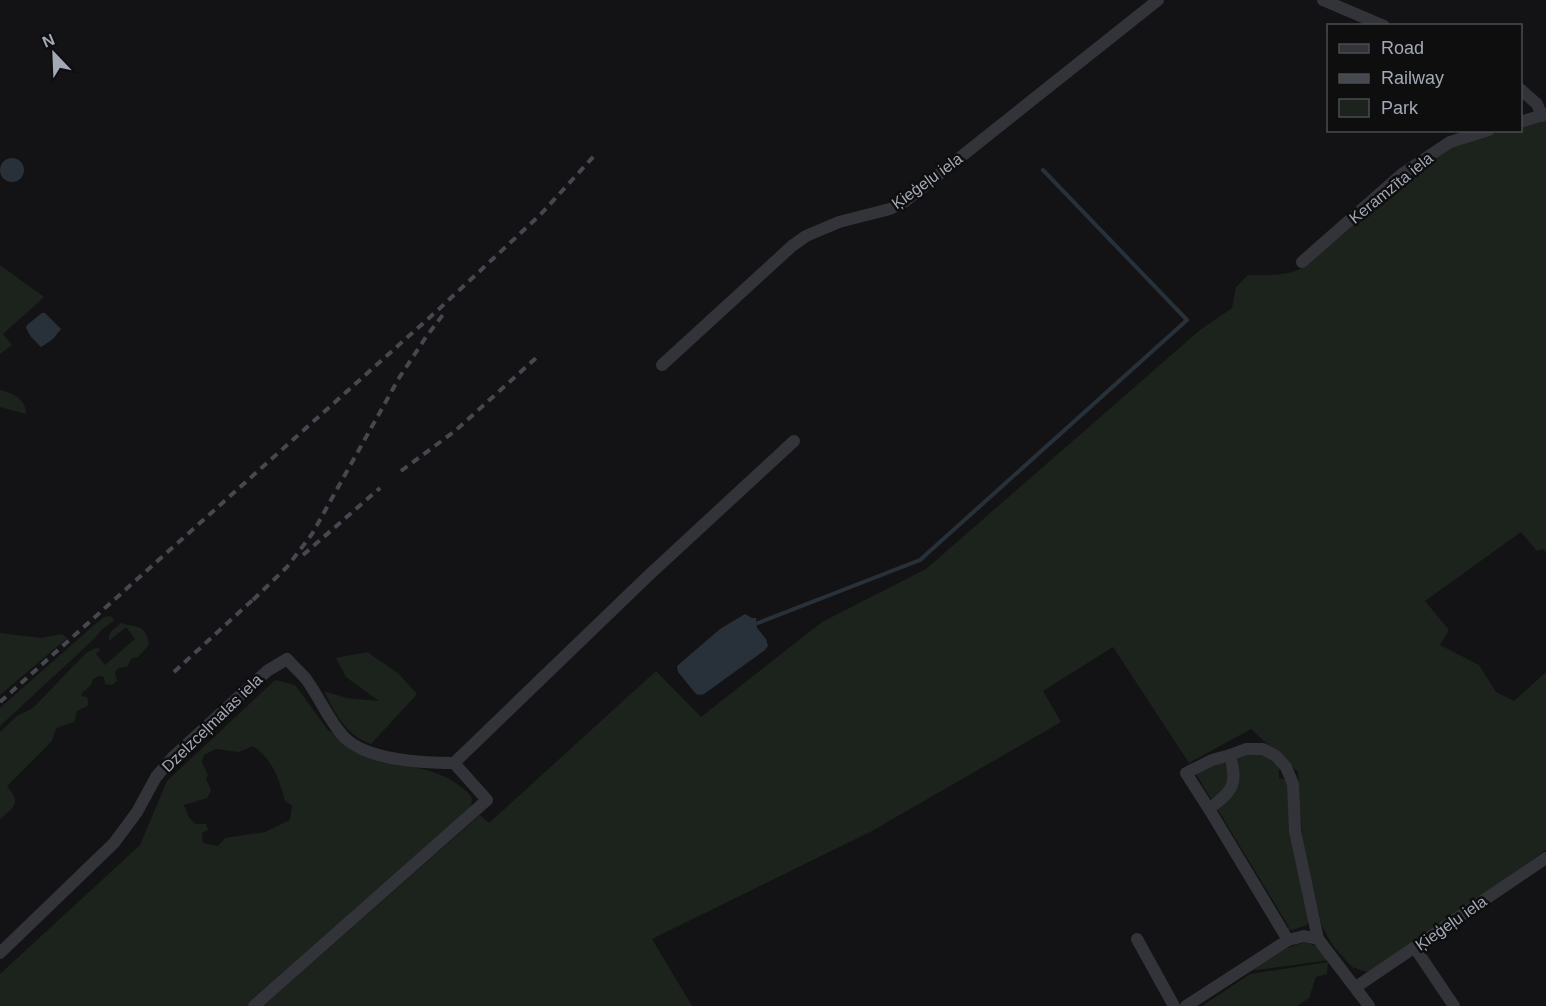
<svg xmlns="http://www.w3.org/2000/svg" width="1546" height="1006" font-family="Arial,sans-serif">
  <rect width="100%" height="100%" fill="#131315"/>
  <g fill="#1b231c" fill-rule="evenodd">
    <path d="M1546,117V552L1542,549L1537,551L1521,532L1425,601L1449,630L1440,645L1479,665L1496,692L1514,701L1546,672V850L1376,969L1367,972L1352,967L1333,946L1322,926L1303,846L1299,804L1298,772L1251,729L1189,763L1113,647L1043,691L1061,722L872,831L652,939L692,1006H263L480,815L489,823L656,671L701,717L822,622L926,569L1200,330L1232,308L1236,287L1248,275C1264,275 1283,276 1298,270C1314,263 1323,248 1335,237C1388,190 1445,131 1520,130L1521,125Z"/>
    <path d="M0,265L44,297L3,334L12,345L0,354Z"/>
    <path d="M0,390C13,393 26,399 26,414L0,407Z"/>
    <path d="M111,616L114,621C106,626 101,629 95,638L0,726V708L92,627L104,617Z"/>
    <path d="M121,623C136,628 146,623 149,645L138,657L131,659L127,667L118,668L115,673L117,681L112,685L105,684L104,677L99,676L93,679L91,685L82,693L81,696L87,697L89,705L77,711L74,722L56,728L52,741L7,786C21,803 16,806 0,819V732L17,716L33,708L86,653L96,648L101,649L96,654L105,665L135,639L126,627L109,641C107,633 114,629 121,623Z"/>
    <path d="M0,633L41,638L62,634L67,638L0,695Z"/>
    <path d="M367,652L398,673L417,694L371,744C346,736 335,713 324,691L346,698L379,701L346,677L336,658Z"/>
    <path d="M275,680L295,685L328,730C340,735 344,749 357,753C395,768 441,763 470,795L472,799L471,807L247,1006H0V974L140,845L167,781ZM253,746C272,758 279,779 285,801L292,806L290,820L265,832L225,838L218,846L203,843L202,833L208,830L206,824H196L189,818L184,805L207,798L211,790L206,779L208,775L202,762L204,755L216,749L239,752Z"/>
    <path d="M1263,752L1279,766V778L1287,780L1309,920L1307,925L1292,930L1287,929L1289,927L1218,810C1223,802 1233,799 1237,789C1246,766 1220,753 1263,752Z"/>
    <path d="M1224,762L1229,769L1228,788L1211,799L1196,774L1200,771Z"/>
    <path d="M1305,942L1318,947L1330,960L1250,971L1287,948Z"/>
    <path d="M1328,962L1327,974L1316,977L1309,998L1297,1006H1202L1250,974Z"/>
  </g>
  <g fill="#283139">
    <circle cx="12" cy="170" r="12"/>
    <path d="M42,313H45L61,329L53,339L41,347L31,337L26,328L27,325Z"/>
    <path d="M745,614L752,618H756L757,628L766,639L768,646L765,650L704,694L699,695L696,694L678,672L677,666L720,629Z"/>
  </g>
  <g fill="none" stroke-linecap="round" stroke-linejoin="round">
    <path stroke="#283139" stroke-width="4" d="M758,623L920,560L1187,320L1043,170"/>
    <g stroke="#33343a" stroke-width="12">
      <path d="M1323,0L1384,26"/>
      <path d="M1520,89L1537,104L1542,116"/>
      <path d="M1520,122L1546,114"/>
      <path d="M1302,262L1402,174L1450,142L1489,130"/>
      <path d="M662,365L792,246L806,236L839,222L890,209L904,202L1158,0"/>
      <path d="M454,763L649,575L794,441"/>
      <path d="M1209,809L1186,773L1212,760L1230,755"/>
      <path d="M1137,939L1174,1006"/>
      <path d="M1288,940L1209,809C1233,790 1238,786 1230,755L1246,749H1263L1276,756L1286,767L1293,784L1295,831L1318,939"/>
      <path d="M1415,948L1454,1006"/>
      <path d="M0,953L114,843L137,812L156,777L173,757L267,671L287,659C293,666 300,672 306,679C320,698 328,720 344,737C366,760 423,763 454,763L487,800L254,1006"/>
      <path d="M1356,987L1546,858"/>
      <path d="M1186,1006L1288,940L1304,936L1318,939L1369,1006"/>
    </g>
    <g stroke="#46484f" stroke-width="4" stroke-dasharray="8 6" stroke-linecap="butt">
      <path d="M401,471L455,431L536,358"/>
      <path d="M303,555L380,488"/>
      <path d="M253,600L287,567L312,534L399,378L426,337L445,312"/>
      <path d="M174,672L258,595"/>
      <path d="M0,702L439,309L540,215L594,156"/>
    </g>
  </g>
  <g text-anchor="middle" dominant-baseline="central" stroke-width="5" stroke-linejoin="round" paint-order="stroke">
    <g font-size="16" fill="#a3a8b6" stroke="#0e0e0f">
      <text transform="translate(927 181) rotate(-36)">Ķieģeļu iela</text>
      <text transform="translate(1391 188) rotate(-39)">Keramzīta iela</text>
      <text transform="translate(212 723) rotate(-44)">Dzelzceļmalas iela</text>
      <text transform="translate(1451 923) rotate(-35)">Ķieģeļu iela</text>
    </g>
  </g>
  <rect x="1327" y="24" width="195" height="108" fill="#0e0e0f" stroke="#4a4c52" stroke-width="1.5"/>
  <rect x="1339" y="44" width="30" height="9" fill="#33343a" stroke="#4a4c52" stroke-width="1.5"/>
  <text x="1381" y="54" font-size="18" fill="#a3a8b6">Road</text>
  <rect x="1339" y="74" width="30" height="9" fill="#46484f" stroke="#4a4c52" stroke-width="1.5"/>
  <text x="1381" y="84" font-size="18" fill="#a3a8b6">Railway</text>
  <rect x="1339" y="99" width="30" height="18" fill="#1b231c" stroke="#4a4c52" stroke-width="1.5"/>
  <text x="1381" y="114" font-size="18" fill="#a3a8b6">Park</text>
  <g transform="translate(54 54) rotate(337)" stroke="#0e0e0f" stroke-width="4.5" paint-order="stroke">
  <path d="M0-4.5L10 22L0 15L-10 22Z" fill="#a3a8b6"/>
  <text y="-9" font-size="16" font-weight="bold" text-anchor="middle" fill="#a3a8b6">N</text>
  </g>
</svg>
